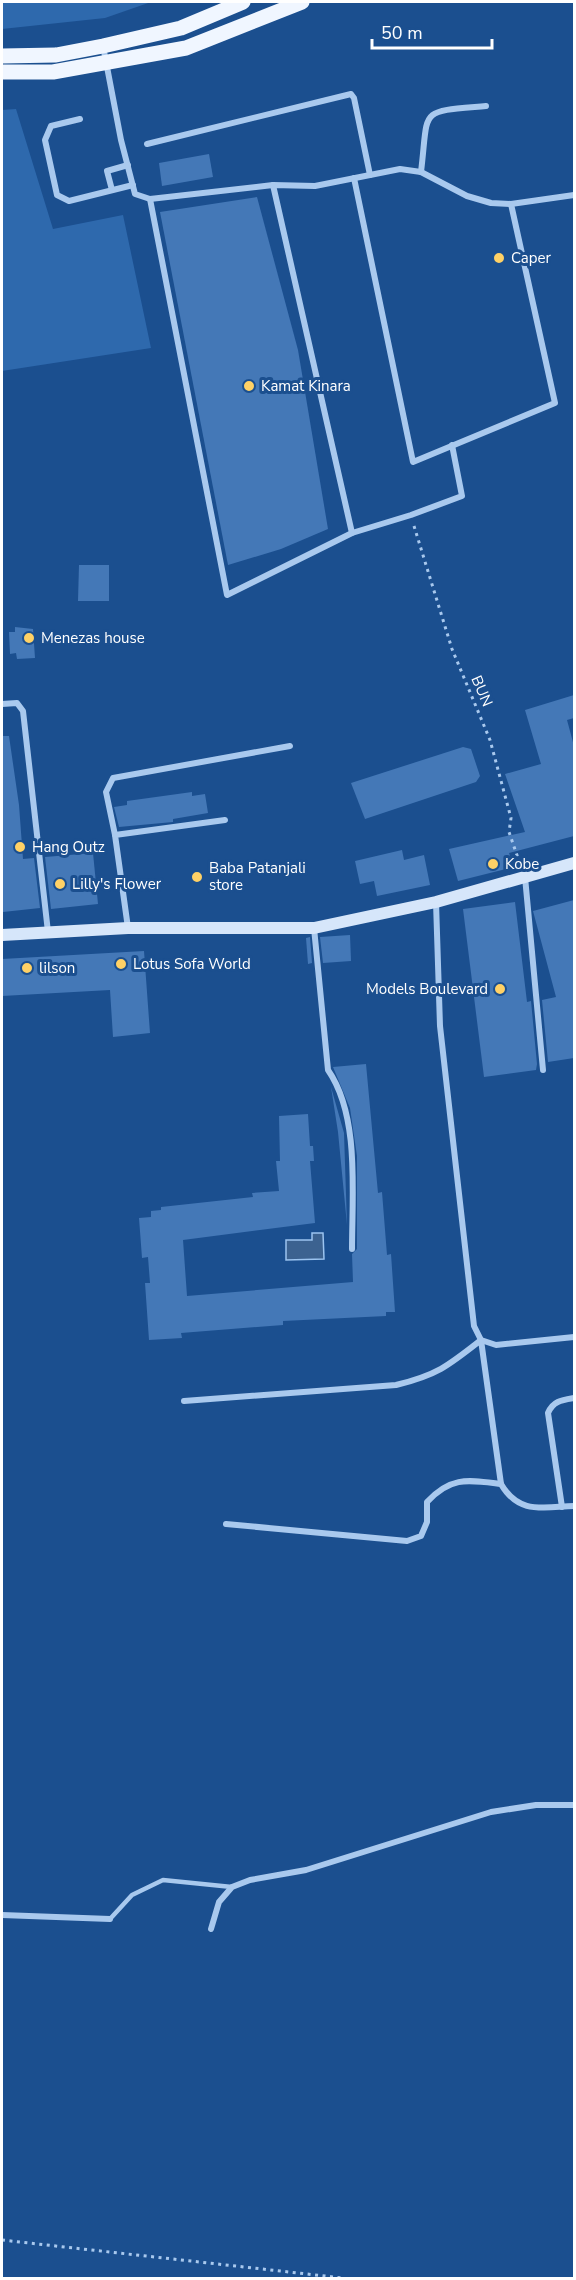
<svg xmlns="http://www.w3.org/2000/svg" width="576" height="2280" font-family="'Nunito Sans',sans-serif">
  <rect width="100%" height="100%" fill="#1b4f8f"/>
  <g fill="#2e69ad">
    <path d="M2,2H151L105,18L2,29Z"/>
    <path d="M16,109L53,229L123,215L151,348L2,371V110Z"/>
  </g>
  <path fill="#3c6290" stroke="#9cc4f0" stroke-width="1.5" d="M312,1233H323L324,1259L286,1260V1240H312Z"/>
  <g fill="#4478b7">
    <path d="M209,154L213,177L162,186L159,163Z"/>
    <path d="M257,197L298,350L328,529L281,549L228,565L160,212Z"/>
    <path d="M79,565H109V601H78Z"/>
    <path d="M15,627L33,629L35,658L17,659L16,653L10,654L9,632H15Z"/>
    <path d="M574,695V718L567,720L574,746V836L509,853L514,867L458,881L449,849L525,832L505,774L541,764L525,710Z"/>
    <path d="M2,736H9L19,805L23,859L34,858L40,908L3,912Z"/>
    <path d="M463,747L471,749L480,776L476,782L365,819L351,783Z"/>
    <path d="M192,792V796L205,794L208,813L173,819V822L119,827L114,807L127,805V801Z"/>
    <path d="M402,850L404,860L424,855L430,885L377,896L374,881L360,884L355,861Z"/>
    <path d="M93,853L98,904L51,909L45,857Z"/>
    <path d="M574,900V1058L548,1062L542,1000L556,997L533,911Z"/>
    <path d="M515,902L527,1002L531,1001L537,1064L536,1070L484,1077L463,909Z"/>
    <path d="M350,935L351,961L323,963L320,937Z"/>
    <path d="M310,937L312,963L308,964L306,938Z"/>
    <path d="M144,951L150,1033L113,1037L110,990L2,996V959Z"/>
    <path d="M366,1064L378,1193L382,1192L387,1255L391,1254L395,1312H386V1316L283,1321V1325L181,1333L182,1338L149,1340L145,1283H150L148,1257L142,1258L139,1218L151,1217V1211L161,1210V1207L253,1197L252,1193L279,1191L276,1161H280L279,1116L308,1114L310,1146H313L314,1161H310L315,1223L183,1240L187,1296L353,1282L352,1254L357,1249V1156L350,1108L333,1067Z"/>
    <path d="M331,1087L344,1133L347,1225L338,1132Z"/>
  </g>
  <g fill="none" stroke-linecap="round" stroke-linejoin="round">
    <g stroke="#a9c9ee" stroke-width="3" stroke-dasharray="3 4.5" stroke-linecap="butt">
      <path d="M414,526L452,649L490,740L511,818L509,832L520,864"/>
      <path d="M2,2240L343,2278"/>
    </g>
    <path stroke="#a9c9ee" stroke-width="4.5" d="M110,1919L132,1895L163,1880L232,1887"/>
    <g stroke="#a9c9ee" stroke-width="6">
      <path d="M103,46L121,140L135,194L150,199L273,185L315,186L400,169L421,172L467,196L491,203L511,204L574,195"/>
      <path d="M80,119L51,126L45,140L57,195L69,201L133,185"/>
      <path d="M147,144L351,94L354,98L370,175"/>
      <path d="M421,172C429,107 417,112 486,106"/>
      <path d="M354,178L413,462L555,403L511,204"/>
      <path d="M273,185L352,533"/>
      <path d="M112,190L107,171L128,165"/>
      <path d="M150,199L227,595L352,533L411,515L462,496L452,445"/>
      <path d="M2,704L17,703L23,711L48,932"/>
      <path d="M115,835L106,792L113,778L290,746"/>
      <path d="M525,877L543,1070"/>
      <path d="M436,902L440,1026L474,1326L481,1340L496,1345L574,1337"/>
      <path d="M128,928L115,835L225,820"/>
      <path d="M314,928L328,1070C360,1116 352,1194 352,1249"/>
      <path d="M184,1401L396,1385C437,1375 448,1366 481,1340L501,1484C519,1515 543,1507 574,1506"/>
      <path d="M562,1507L548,1413C553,1401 562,1400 574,1398"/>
      <path d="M226,1524L407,1541L421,1536L427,1522V1502C451,1476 468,1480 501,1484"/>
      <path d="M2,1915L110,1919"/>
      <path d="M211,1929L219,1902L232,1887L250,1880L306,1870L491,1812L536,1805H574"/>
    </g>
    <path stroke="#d6e6fa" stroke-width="12" d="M2,935L128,928H314L436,902L574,863"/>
    <g stroke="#f0f6ff" stroke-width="15">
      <path d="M2,56L56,55L103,46L181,28L243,2"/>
      <path d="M2,72H53L186,48L302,2"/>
    </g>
  </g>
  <g fill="#ffd166" stroke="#1b4f8f" stroke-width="2">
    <circle cx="499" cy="258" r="6"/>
    <circle cx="249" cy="386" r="6"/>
    <circle cx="29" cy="638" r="6"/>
    <circle cx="20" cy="847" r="6"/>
    <circle cx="493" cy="864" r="6"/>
    <circle cx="197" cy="877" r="6"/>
    <circle cx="60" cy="884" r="6"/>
    <circle cx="121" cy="964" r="6"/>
    <circle cx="27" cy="968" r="6"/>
    <circle cx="500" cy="989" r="6"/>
  </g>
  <g text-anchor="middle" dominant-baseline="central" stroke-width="6" stroke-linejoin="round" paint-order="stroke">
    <g font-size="15" fill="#fff" stroke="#1b4f8f" text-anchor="start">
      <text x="511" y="258">Caper</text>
      <text x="261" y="386">Kamat Kinara</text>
      <text x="41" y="638">Menezas house</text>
      <text x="32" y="847">Hang Outz</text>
      <text x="505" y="864">Kobe</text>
      <text x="209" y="868">Baba Patanjali<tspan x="209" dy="17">store</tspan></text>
      <text x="72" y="884">Lilly's Flower</text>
      <text x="133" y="964">Lotus Sofa World</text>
      <text x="39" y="968">lilson</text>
      <text x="488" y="989" text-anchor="end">Models Boulevard</text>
    </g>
    <g font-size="15" fill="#fff" stroke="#1b4f8f">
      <text transform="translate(482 691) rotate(67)">BUN</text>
    </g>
  </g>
  <rect width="576" height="2280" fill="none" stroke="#ffffff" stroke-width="6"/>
  <path d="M372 39v9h120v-9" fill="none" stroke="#ffffff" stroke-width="3"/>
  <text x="381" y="39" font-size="18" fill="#ffffff" stroke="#1b4f8f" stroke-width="4.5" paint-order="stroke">50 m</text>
</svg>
